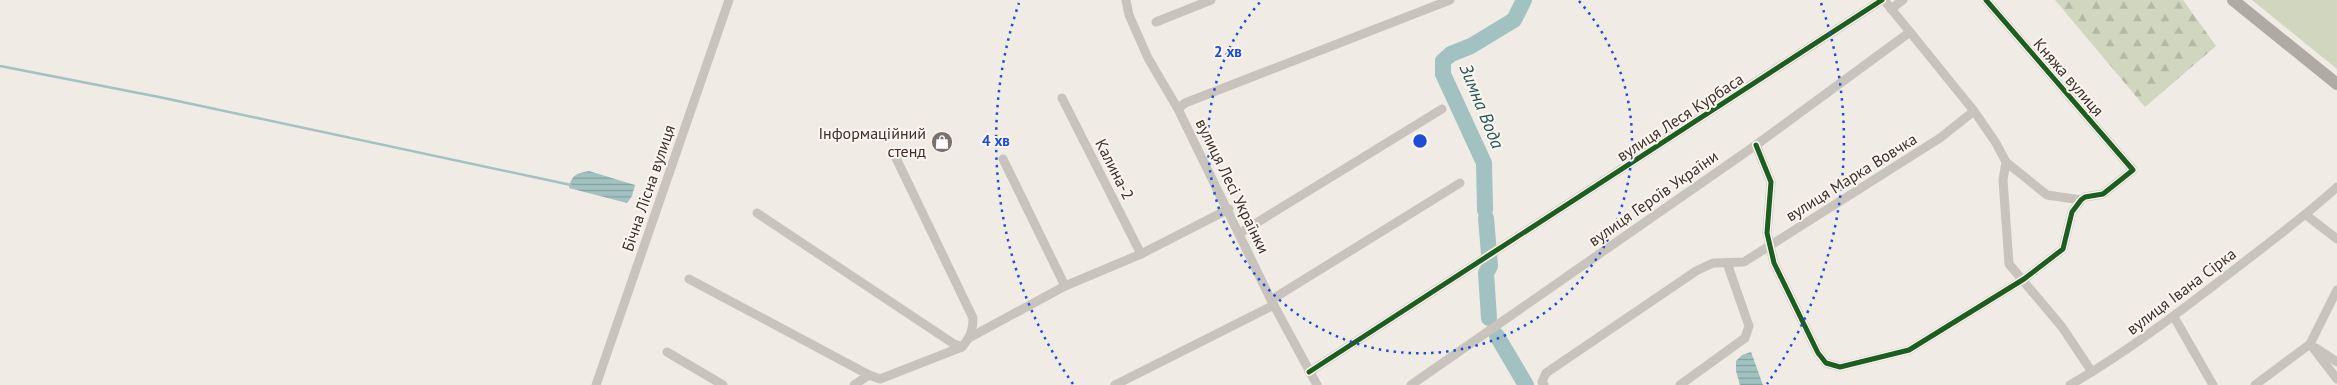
<svg xmlns="http://www.w3.org/2000/svg" width="2337" height="385" font-family="'PT Sans',sans-serif">
  <defs>
    <pattern id="forest-firs" width="22" height="20" patternUnits="userSpaceOnUse" patternTransform="scale(1.25)"><rect width="22" height="20" fill="#d1d6bf"/><path d="M5 1l3.5 6h-7zM16 11l3.5 6h-7z" fill="#b4b8a4"/></pattern>
    <pattern id="water-rules" width="6" height="5" patternUnits="userSpaceOnUse" patternTransform="scale(1.25)"><rect width="6" height="5" fill="#a1c2c1"/><path d="M0 2.5h6" fill="none" stroke="#849e9d"/></pattern>
  </defs>
  <rect width="100%" height="100%" fill="#f0ebe5"/>
  <path fill="#d1d6bf" d="M2252,0H2337V69Z"/>
  <path fill="url(#forest-firs)" d="M2055,0H2183L2216,46L2145,107Z"/>
  <g fill="url(#water-rules)">
    <path d="M589,171L635,185L632,196L627,203L569,188C571,175 577,173 589,171Z"/>
    <path d="M1751,352L1763,385H1740L1736,371V361L1742,355Z"/>
  </g>
  <g fill="none" stroke-linecap="round" stroke-linejoin="round">
    <path stroke="#a1c2c1" stroke-width="2.5" d="M0,66L159,97L571,185"/>
    <g stroke="#a1c2c1" stroke-width="16">
      <path d="M1485,210L1484,163L1443,74V61L1451,54L1471,46L1514,20L1524,0"/>
      <path d="M1486,218L1490,266L1486,273L1489,318"/>
      <path d="M1497,336L1526,385"/>
    </g>
    <g stroke="#c9c3be" stroke-width="9">
      <path d="M1126,0L1129,15L1148,58L1178,109L1271,300L1317,385"/>
      <path d="M1884,0L1974,111L1996,143L2006,162L2003,180L2009,264L2062,327L2092,372"/>
      <path d="M1891,9L1903,0"/>
      <path d="M1156,22L1211,0"/>
      <path d="M1062,98L1141,254"/>
      <path d="M1178,109L1185,103L1450,0"/>
      <path d="M1756,145L1771,182L1767,233L1774,263L1818,353L1826,363L1840,367L1909,350L2024,279L2063,249L2072,212L2081,200L2085,197L2103,194L2133,170L1986,0"/>
      <path d="M1003,159L1065,286"/>
      <path d="M2006,162L2047,195L2081,200"/>
      <path d="M757,213L954,344L962,347"/>
      <path d="M2306,215L2337,239"/>
      <path d="M1240,233L1442,109"/>
      <path d="M689,279L869,375"/>
      <path d="M1271,300L1460,183"/>
      <path d="M2174,317L2213,385"/>
      <path d="M969,338L1065,286L1141,254L1229,209"/>
      <path d="M2310,344L2337,379"/>
      <path d="M2316,348L2337,362"/>
      <path d="M667,352L723,385"/>
      <path d="M1309,372L1882,0"/>
      <path d="M596,385L729,0"/>
      <path d="M854,385L869,375L880,379L962,347C970,337 973,331 973,318L896,158"/>
      <path d="M1115,385L1274,305"/>
      <path d="M1411,385L1756,145L1910,32"/>
      <path d="M1544,385L1542,382L1546,373L1696,271L1713,263L1744,262L1940,138L1974,111"/>
      <path d="M1680,385L1745,338L1749,326L1727,263"/>
      <path d="M2070,385C2127,352 2178,313 2230,273C2266,245 2303,218 2337,187"/>
      <path d="M2255,385L2310,344L2337,290"/>
    </g>
    <path stroke="#afaaa4" stroke-width="12" d="M2233,0L2337,84"/>
    <g stroke="#fbf5ee" stroke-width="8">
      <g id="cycleway">
        <path d="M1756,145L1771,182L1767,233L1774,263L1818,353L1826,363L1840,367L1909,350L2024,279L2063,249L2072,212L2081,200L2085,197L2103,194L2133,170L1986,0"/>
        <path d="M1309,372L1882,0"/>
      </g>
    </g>
    <use href="#cycleway" stroke="#1b5e20" stroke-width="5"/>
  </g>
  <g fill="none" stroke="#1d4ed8" stroke-width="2.5" stroke-dasharray="2.5 5">
    <path d="M1579 1A212 212 0 1 1 1261 1"/>
    <path d="M1073 384A424 424 0 0 1 1019 3M1821 3A424 424 0 0 1 1767 384"/>
  </g>
  <defs>
    <g id="shop-disc" transform="scale(1.125)"><circle r="9.5" fill="#7a716c" stroke="#fbf5ee"/><path d="M-5-2.5h2.3a2.7 3.5 0 0 1 5.4 0H5L5.5 6h-11ZM-1.5-2.5h3a1.5 2.3 0 0 0-3 0Z" fill="#fff"/></g>
  </defs>
  <g fill-rule="evenodd">
    <use href="#shop-disc" x="942" y="142"/>
  </g>
  <g text-anchor="middle" dominant-baseline="central" stroke-width="4" stroke-linejoin="round" paint-order="stroke">
    <g font-size="16" fill="#3b302b" stroke="#fbf5ee">
      <text transform="translate(2069 77) rotate(49)">Княжа вулиця</text>
      <text transform="translate(1680 117) rotate(-33)">вулиця Леся Курбаса</text>
      <text transform="translate(1115 169) rotate(63)">Калина-2</text>
      <text transform="translate(1851 177) rotate(-32)">вулиця Марка Вовчка</text>
      <text transform="translate(1233 186) rotate(64)">вулиця Лесі Українки</text>
      <text transform="translate(648 188) rotate(-71)">Бічна Лісна вулиця</text>
      <text transform="translate(1653 198) rotate(-35)">вулиця Героїв України</text>
      <text transform="translate(2181 291) rotate(-37)">вулиця Івана Сірка</text>
    </g>
    <g font-size="16" fill="#3b302b" stroke="#fbf5ee" text-anchor="end">
      <text x="926" y="133">Інформаційний<tspan x="926" dy="18">стенд</tspan></text>
    </g>
    <g font-size="18" font-style="italic" fill="#1f5a5e" stroke="#fbf5ee">
      <text transform="translate(1482 106) rotate(68)">Зимна Вода</text>
    </g>
  </g>
  <circle cx="1420" cy="141" r="8" fill="#1d4ed8" stroke="#fbf5ee" stroke-width="2.5"/>
  <g font-size="15" text-anchor="middle" font-weight="bold" fill="#1d4ed8" stroke="#fbf5ee" stroke-width="4" stroke-linejoin="round" paint-order="stroke">
    <text x="1228" y="57">2 хв</text>
    <text x="996" y="146">4 хв</text>
  </g>
</svg>
